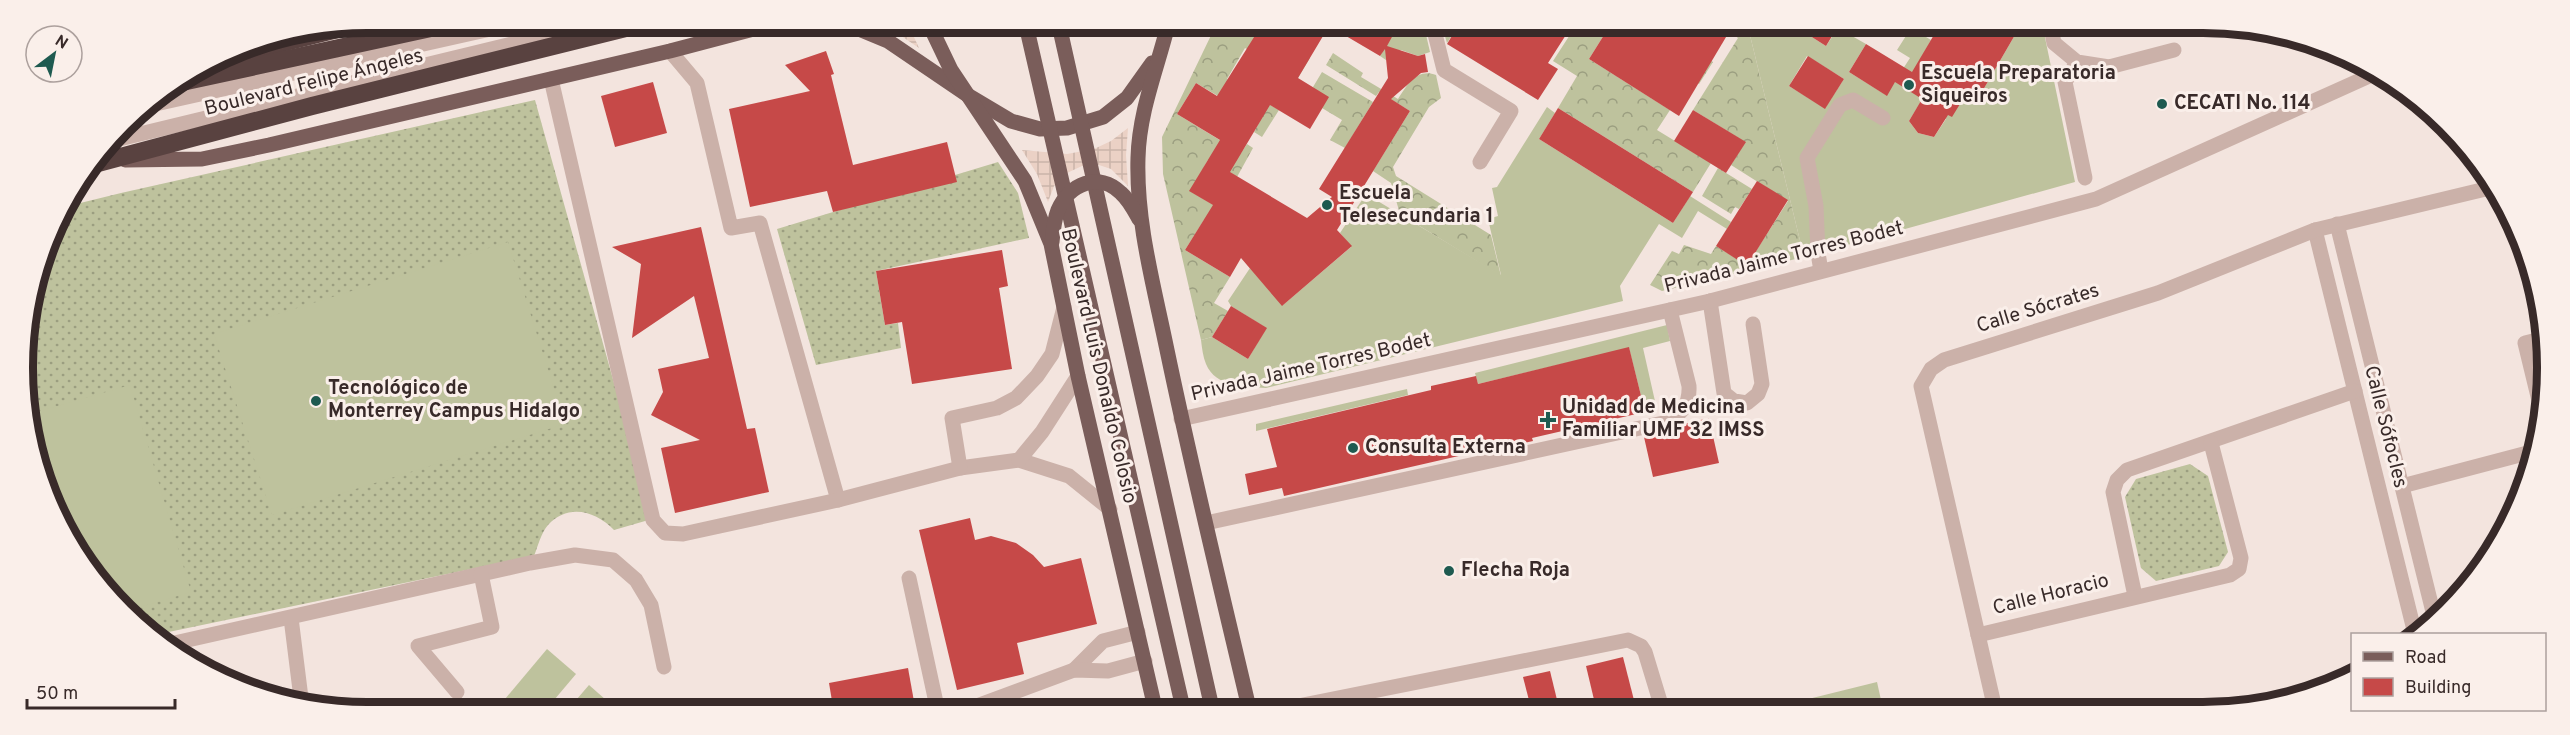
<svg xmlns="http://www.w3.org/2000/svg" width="2570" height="735" font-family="Overpass,sans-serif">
  <defs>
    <pattern id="grass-dots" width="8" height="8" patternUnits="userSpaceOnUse" patternTransform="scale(1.5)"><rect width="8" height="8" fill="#bec29d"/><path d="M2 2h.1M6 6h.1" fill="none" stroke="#9b9e80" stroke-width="1.8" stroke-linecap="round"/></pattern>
    <pattern id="forest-crowns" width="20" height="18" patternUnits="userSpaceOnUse" patternTransform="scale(1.5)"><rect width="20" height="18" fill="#bec29d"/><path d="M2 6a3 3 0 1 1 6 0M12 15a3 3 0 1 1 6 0" fill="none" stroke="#9b9e80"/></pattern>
    <pattern id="plaza-grid" width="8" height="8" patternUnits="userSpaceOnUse" patternTransform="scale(1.5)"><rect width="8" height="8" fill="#ebd1c5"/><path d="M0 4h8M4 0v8" fill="none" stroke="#cab4a9"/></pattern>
  </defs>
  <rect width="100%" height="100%" fill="#f3e4de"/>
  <g fill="url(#grass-dots)">
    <path d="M535,100L652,519L614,530C596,511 568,503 548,525C541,533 538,546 534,556L159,634L94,577L34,457L23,345L58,215L64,207L121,193Z"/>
    <path d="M998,162L1018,193L1029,238L876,271L885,325L898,323L901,348L816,365L777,229Z"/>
    <path d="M2190,464L2208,476L2228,552L2219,566L2156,581L2141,568L2125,497L2136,479Z"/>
  </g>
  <g fill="url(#forest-crowns)">
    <path d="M1216,25L1261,26L1260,28L1310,58L1298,78L1245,48L1227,79L1279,110L1262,137L1254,132L1260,121L1196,83L1177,114L1241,153L1247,144L1253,148L1237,177L1208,160L1190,191L1273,240L1204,220L1185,250L1230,277L1214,303L1228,311L1212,337L1201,340L1163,174L1162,137Z"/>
    <path d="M1442,26H1458L1447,43Z"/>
    <path d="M1575,27H1656L1713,62L1699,84L1609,27L1589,59L1670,110L1657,130L1711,163L1693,192L1558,108L1577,76L1553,61Z"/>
    <path d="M1732,27H1748L1804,257L1662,291L1650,285L1672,251L1679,254L1684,245L1711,254L1716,246L1747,265L1788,201L1731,165L1745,142L1693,110L1738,38L1729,31Z"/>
    <path d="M1333,53L1363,73L1361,77L1398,99C1407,85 1417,68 1436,75L1441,98L1429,107L1393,167L1396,176L1491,235L1501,276L1400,214L1391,183L1373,171L1410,111L1379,92L1376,96L1326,65Z"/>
    <path d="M1322,72L1373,102L1345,148L1330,140L1342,120L1322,108L1313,87Z"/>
    <path d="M1718,168L1752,189L1739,209L1735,207L1731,214L1702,196Z"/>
  </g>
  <g fill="#bec29d" fill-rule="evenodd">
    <path d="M1398,26H1424L1430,52L1418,56L1401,50L1386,60L1380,56Z"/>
    <path d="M1748,27H1796L1826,46L1838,28L1866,44L1849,72L1886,95L1910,58L1897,50L1911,28L1931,40L1919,62L1979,97L2019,28H2043L2075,182L1804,257ZM1807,56L1844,79L1825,108L1789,86ZM1920,103L1946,119L1934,137L1918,133L1909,121Z"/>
    <path d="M1547,107L1555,113L1539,139L1673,223L1690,196L1731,222L1727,229L1698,211L1682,238L1659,224L1620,286L1623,301L1266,388C1245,386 1216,388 1206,364C1203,357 1202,348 1201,340L1212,337L1248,359L1266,328L1231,306L1228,301L1250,268L1283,305L1351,247L1340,233L1366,194L1501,275L1488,219L1498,216L1492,188L1497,187Z"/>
    <path d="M508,242L565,424L272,515L214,334Z"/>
    <path d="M1667,325L1670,341L1643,348L1657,410L1645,412L1629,348L1478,384L1475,373Z"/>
    <path d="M130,385L191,592L130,610L94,577L34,457L30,414Z"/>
    <path d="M1407,389L1408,395L1256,431V424Z"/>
    <path d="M547,649L576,674L549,706H501L500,705Z"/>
    <path d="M1877,682L1883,709H1768Z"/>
    <path d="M589,685L614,707L571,706Z"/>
  </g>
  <g fill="url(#plaza-grid)">
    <path d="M878,24H908L919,48L894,31Z"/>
    <path d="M1128,128L1126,155L1128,186L1111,169L1096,164L1082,166L1067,173L1054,186L1048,202L1037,174L1022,150L1067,154L1094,149L1111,141Z"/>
  </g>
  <g fill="#c64948">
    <path d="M1261,26H1329L1298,78L1329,97L1310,129L1270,105L1230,172L1307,218L1332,197L1319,189L1388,78L1385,49L1380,56L1329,26H1398L1387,46L1418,56L1425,54L1428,72L1421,73L1391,99L1410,111L1337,230L1352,246L1282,306L1241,258L1230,277L1185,250L1213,205L1189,191L1220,140L1177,114L1196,83L1217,96Z"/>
    <path d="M1458,26L1564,27H1571L1548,63L1558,69L1538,100L1447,44Z"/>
    <path d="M1609,27H1732L1679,116L1589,59Z"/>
    <path d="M1796,27L1831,28H1837L1826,46Z"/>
    <path d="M1938,28H2019L1979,97L1968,91L1952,117L1948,115L1934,137L1918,133L1909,121L1922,99L1895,82L1887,96L1849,72L1866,44L1912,72Z"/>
    <path d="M826,51L834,74L831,75L853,165L947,142L957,182L833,212L827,191L750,207L729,109L810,91L785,65Z"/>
    <path d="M1808,56L1844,79L1825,109L1789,86Z"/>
    <path d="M653,82L667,133L615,147L601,96Z"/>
    <path d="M1558,108L1693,192L1673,223L1539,139Z"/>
    <path d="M1693,110L1746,142L1726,173L1674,141Z"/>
    <path d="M1757,181L1788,200L1747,266L1716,246Z"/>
    <path d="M701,227L747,429L755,428L769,492L675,513L661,448L700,440L651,415L663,392L658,369L709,358L694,296L632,338L641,264L612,247Z"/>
    <path d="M1002,250L1008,286L999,288L1012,369L912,384L902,322L885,325L876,271Z"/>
    <path d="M1231,306L1267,328L1248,359L1212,337Z"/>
    <path d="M1629,347L1645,412L1532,438L1533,441L1498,449V447L1284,496L1282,488L1249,495L1245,474L1277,467L1267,429L1431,390V386L1476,376L1478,384Z"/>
    <path d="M1709,418L1719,463L1653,477L1644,437L1665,432L1680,425Z"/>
    <path d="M970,518L975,540L991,536L1016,543L1033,555L1044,567L1081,558L1097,624L1017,643L1024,674L957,690L919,530Z"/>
    <path d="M1623,657L1636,708H1596L1586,666Z"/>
    <path d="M908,668L915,707H833L829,683Z"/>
    <path d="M1550,671L1559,708H1531L1523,677Z"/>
  </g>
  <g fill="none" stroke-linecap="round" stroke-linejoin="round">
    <g stroke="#cbb1a9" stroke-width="15">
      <path d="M1433,26L1444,70L1511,111L1480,162"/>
      <path d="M2051,28L2054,43L2077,62L2109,67L2174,50"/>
      <path d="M670,51L697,83L731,228L760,223L838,500"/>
      <path d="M2077,62L2065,82L2085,178"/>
      <path d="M551,79L653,520L665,533L683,534L838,500L960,468L1019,460L1069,476L1110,509"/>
      <path d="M142,107L517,23"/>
      <path d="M115,140L599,23"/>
      <path d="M2337,224L2435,620"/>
      <path d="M2315,230L2415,634"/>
      <path d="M1821,271L1818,253L1816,206L1807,158L1840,105L1853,100L1883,118"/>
      <path d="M1710,301L1724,393L1734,401L1747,403L1758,394L1762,384L1753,324"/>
      <path d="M2541,339L2525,343L2541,409"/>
      <path d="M1181,419L1710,301L2096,199L2376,73"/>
      <path d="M1019,460L1042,432L1078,376"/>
      <path d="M960,468L952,418L997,408L1016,398L1037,376L1052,354L1064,307"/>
      <path d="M2402,486L2535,451"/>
      <path d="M1206,523L1663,423C1681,415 1690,406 1689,386L1670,310"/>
      <path d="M909,578L937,707"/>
      <path d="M2135,596L2113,492L2117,480L2127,470L2355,391"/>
      <path d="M291,618L302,706"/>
      <path d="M1978,635L2230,575L2239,569L2241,558L2211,443"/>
      <path d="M170,644L530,563L575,555L613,560L636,580L651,605L664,667"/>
      <path d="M1074,670L1103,641L1138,632"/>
      <path d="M457,692L418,646L492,627L481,574"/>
      <path d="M974,707L1074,670L1108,671L1145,661"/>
      <path d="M1288,708L1628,640L1641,646L1645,652L1662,708"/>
      <path d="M1995,709L1921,386L1931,369L1944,360L2158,293L2315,230L2494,187"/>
    </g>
    <g stroke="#7a5d5a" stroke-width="15">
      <path d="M847,24L888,41L969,96L1011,121L1040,129L1067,128L1103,117L1127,98L1152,63"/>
      <path d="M929,24L951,70L1025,181L1051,244L1078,376L1155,708"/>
      <path d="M1026,25L1183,708"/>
      <path d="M1059,25L1212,708"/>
      <path d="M1168,25C1157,69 1139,112 1138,158C1136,223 1154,286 1167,350C1192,470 1221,589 1249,708"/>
      <path d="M125,160L202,159L269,145L670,51L773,24"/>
      <path d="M1052,242C1053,232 1054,220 1058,210C1069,184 1099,171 1121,193C1129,200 1134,210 1139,219"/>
    </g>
    <g stroke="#594240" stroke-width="18">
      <path d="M220,58L358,24"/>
      <path d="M182,82L454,23"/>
      <path d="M98,163L312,106L646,23"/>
    </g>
  </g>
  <g fill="#1e5a50" stroke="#faefea" stroke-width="2">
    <circle cx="1909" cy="85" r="6"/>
    <circle cx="2162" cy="104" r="6"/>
    <circle cx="1327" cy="205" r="6"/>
    <circle cx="316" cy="401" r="6"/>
    <path d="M1545 411h6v6h6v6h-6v6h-6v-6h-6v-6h6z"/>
    <circle cx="1353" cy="448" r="6"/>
    <circle cx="1449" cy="571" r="6"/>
  </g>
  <g text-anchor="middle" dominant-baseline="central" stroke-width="6" stroke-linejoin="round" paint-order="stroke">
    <g font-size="20" font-weight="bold" fill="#382a29" stroke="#faefea" text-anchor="start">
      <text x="1921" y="74">Escuela Preparatoria<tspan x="1921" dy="23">Siqueiros</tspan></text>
      <text x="2174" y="104">CECATI No. 114</text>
      <text x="1339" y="194">Escuela<tspan x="1339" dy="23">Telesecundaria 1</tspan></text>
      <text x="328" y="389">Tecnológico de<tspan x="328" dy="23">Monterrey Campus Hidalgo</tspan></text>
      <text x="1562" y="408">Unidad de Medicina<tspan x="1562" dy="23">Familiar UMF 32 IMSS</tspan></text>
      <text x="1365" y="448">Consulta Externa</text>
      <text x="1461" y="571">Flecha Roja</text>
    </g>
    <g font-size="20" fill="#382a29" stroke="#faefea">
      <text transform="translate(314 83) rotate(-14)">Boulevard Felipe Ángeles</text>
      <text transform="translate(1784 258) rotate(-14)">Privada Jaime Torres Bodet</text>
      <text transform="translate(2038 309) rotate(-17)">Calle Sócrates</text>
      <text transform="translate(1098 366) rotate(77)">Boulevard Luis Donaldo Colosio</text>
      <text transform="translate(1311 368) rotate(-13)">Privada Jaime Torres Bodet</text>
      <text transform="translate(2385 427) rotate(76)">Calle Sófocles</text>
      <text transform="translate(2051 595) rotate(-14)">Calle Horacio</text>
    </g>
  </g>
  <path d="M0 0H2570V735H0ZM367 33H2203A334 334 0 0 1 2537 367V368A334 334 0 0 1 2203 702H367A334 334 0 0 1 33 368V367A334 334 0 0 1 367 33Z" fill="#faefea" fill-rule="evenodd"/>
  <path fill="none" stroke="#382a29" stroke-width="8" d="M367 33H2203A334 334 0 0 1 2537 367V368A334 334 0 0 1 2203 702H367A334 334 0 0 1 33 368V367A334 334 0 0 1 367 33Z"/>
  <rect x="2351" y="633" width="195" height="78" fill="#faefea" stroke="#aca09d" stroke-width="1.5"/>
  <rect x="2363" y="652" width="30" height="9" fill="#7a5d5a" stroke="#aca09d" stroke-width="1.5"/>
  <text x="2405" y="663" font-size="18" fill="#382a29">Road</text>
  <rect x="2363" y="678" width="30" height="18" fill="#c64948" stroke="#aca09d" stroke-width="1.5"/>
  <text x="2405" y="693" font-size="18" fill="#382a29">Building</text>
  <g transform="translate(54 54) rotate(32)"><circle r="28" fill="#faefea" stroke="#aca09d" stroke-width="1.5"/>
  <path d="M0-4.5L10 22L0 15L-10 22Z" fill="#1e5a50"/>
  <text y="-9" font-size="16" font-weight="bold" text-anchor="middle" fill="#382a29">N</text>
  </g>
  <path d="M27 699v9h148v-9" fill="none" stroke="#382a29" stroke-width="3"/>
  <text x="36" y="699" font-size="18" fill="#382a29" stroke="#faefea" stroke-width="4.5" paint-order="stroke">50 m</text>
</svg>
